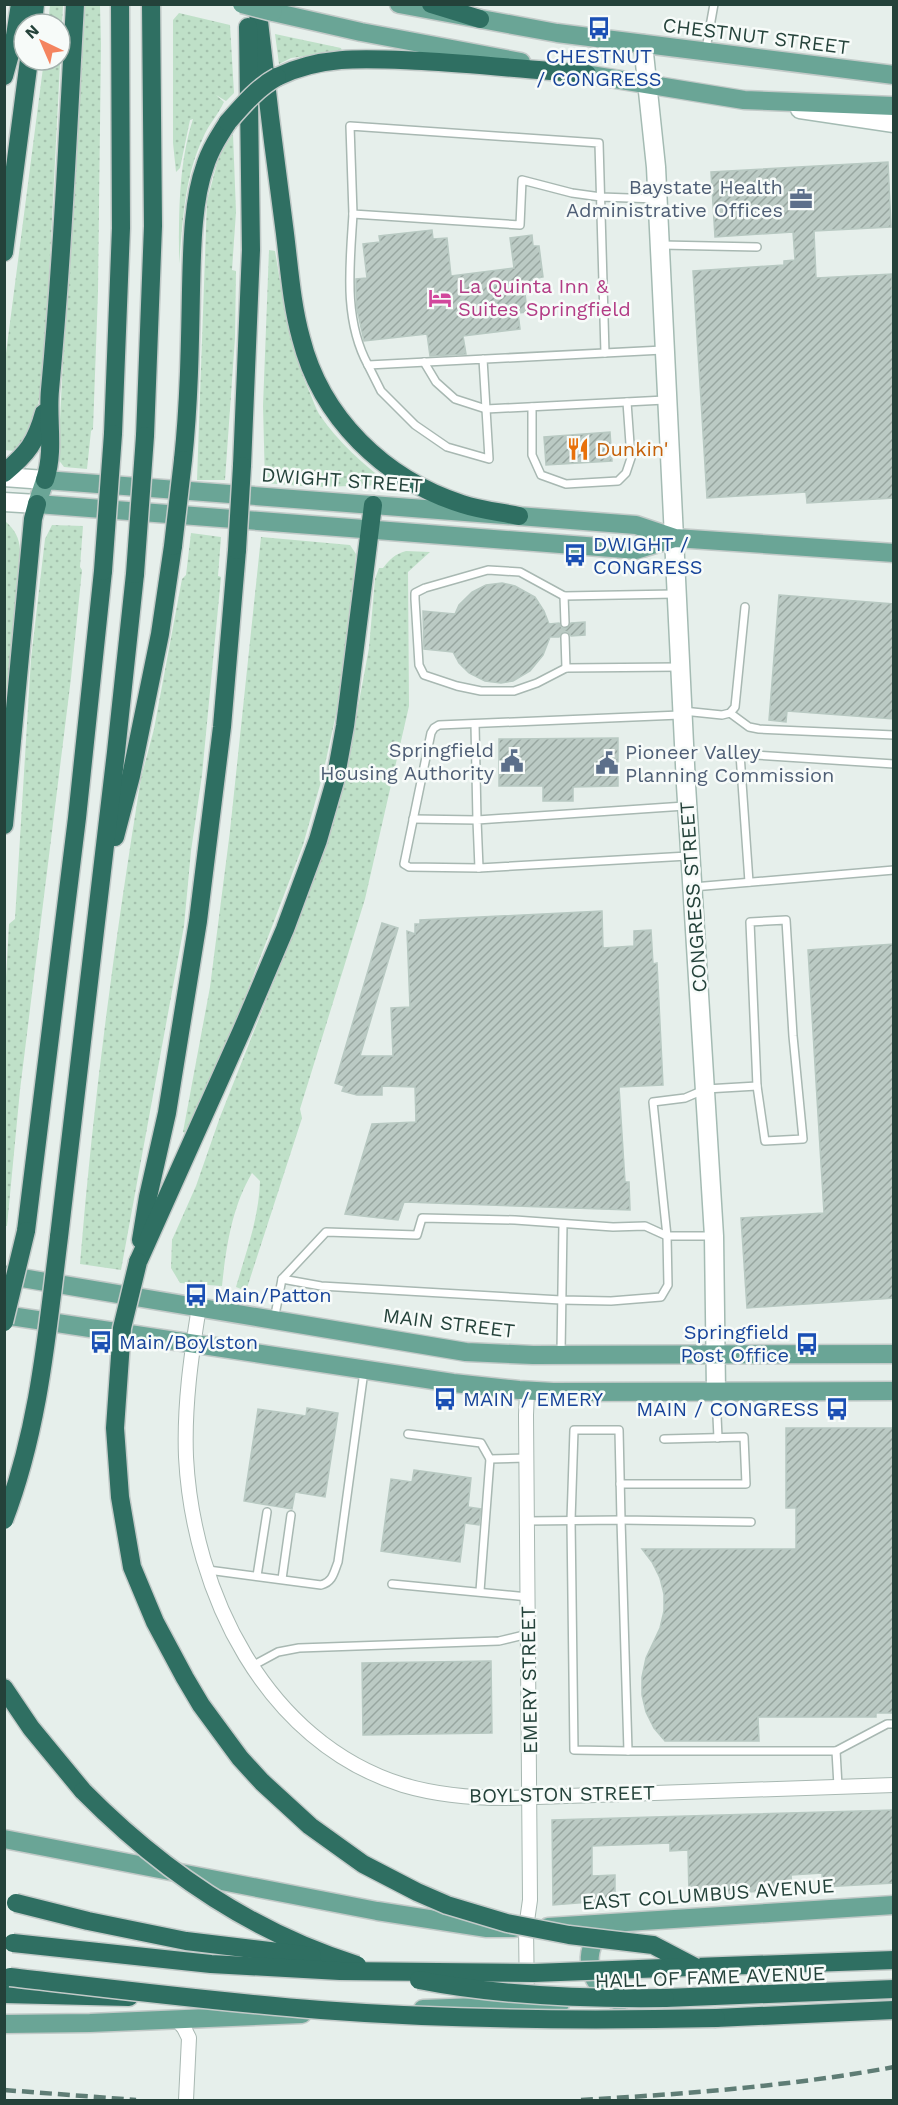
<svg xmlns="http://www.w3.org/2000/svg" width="898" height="2105" font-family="'Work Sans',sans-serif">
  <defs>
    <pattern id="grass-dots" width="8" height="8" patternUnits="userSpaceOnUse" patternTransform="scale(1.5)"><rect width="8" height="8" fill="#bfe0c8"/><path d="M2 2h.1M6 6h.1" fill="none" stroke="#a4c1ad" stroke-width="1.8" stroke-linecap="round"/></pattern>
    <pattern id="building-hatch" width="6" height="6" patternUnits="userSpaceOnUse" patternTransform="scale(1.5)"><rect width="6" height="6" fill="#bbcac4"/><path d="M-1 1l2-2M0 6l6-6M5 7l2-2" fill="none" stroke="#98a6a0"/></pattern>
  </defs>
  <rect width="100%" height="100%" fill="#e6efeb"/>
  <g fill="url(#grass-dots)">
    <path d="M50,5H63L45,356C42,376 38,427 26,441C23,445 18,448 15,451L4,450L5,361L44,60H60V24H48Z"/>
    <path d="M81,5H100L101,44L98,292L93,429L91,431L87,469L64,467L58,459Z"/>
    <path d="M179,13L230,25L234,93L226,101L216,95L224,102C218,115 208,125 203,138C184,178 183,221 179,264C179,215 178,166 193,119L190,120L180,168L176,172L173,143V20Z"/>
    <path d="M275,34L341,48L342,51L291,58L279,64Z"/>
    <path d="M233,134L236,212L232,270L236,271L235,338L225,480H197L207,201L219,156Z"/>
    <path d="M269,250L275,251C283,299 290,348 310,393C313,400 315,407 319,414C338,442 363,464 390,485L314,487L265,483L263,406Z"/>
    <path d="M5,521C15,530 19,537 20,550L5,715Z"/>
    <path d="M52,525L83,526L80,567L82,570L71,678L20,1090L7,1226H4V1014L9,924L15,919L31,659L45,539Z"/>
    <path d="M191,533L221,537L218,576L221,577L202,775L191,851L184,926L121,1270L80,1264C93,1101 115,939 141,778L154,729L182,579L186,575Z"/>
    <path d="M261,537L350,545L356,554L352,597L340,696L322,778L303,845L239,1013L188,1134L183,1132L210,987L230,831Z"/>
    <path d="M406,551L430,552L408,572L409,706L365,899L300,1109L302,1118L246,1291L236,1287C246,1252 259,1218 260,1181L252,1173C232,1207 226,1247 222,1286L180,1283L171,1268L172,1240L196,1186L220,1117L298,920L348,761L369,648L375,579L379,568H383C390,559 395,554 406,551Z"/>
  </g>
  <g fill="url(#building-hatch)" stroke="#b8c9c2" stroke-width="1.5">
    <path d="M888,162L891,227L814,231L816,278L892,274L894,498L807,503L806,492L707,498L693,271L784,265V261L795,260L793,232L715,237L711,172Z"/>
    <path d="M432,230L433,239L447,238L451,276L514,268L510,238L532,235L533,246H539L543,277L533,279V283L524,284L527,312L518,313L520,329L463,336L466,354L430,356L427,334L364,341L357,309L356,291V279L367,278L363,244L380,242L379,236Z"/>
    <path d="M610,432L612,461L546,465L544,437Z"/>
    <path d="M502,583L515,586L535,597L544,611L549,624L559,623L562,628L566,629L571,623L585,622V635L571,636L568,632L564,631L559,637H550L543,655L530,671L513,681L501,683L485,681L469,673L459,663L453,652L424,649L423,611L455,614L459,605L472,592L486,585Z"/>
    <path d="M779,595L894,604V719L787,711L786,722L769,720Z"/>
    <path d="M618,738V786L573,787V801H543V786H499V739Z"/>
    <path d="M602,911L603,948L634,946V931L651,930L653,964L657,963L663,1085L619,1087L625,1182H629L630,1210L404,1202L398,1220L345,1214L372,1124L416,1122L415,1087L382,1086V1095H357L342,1091L344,1086L335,1083L382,923L398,928L360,1056H393L391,1008L410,1007L407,931L415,934V924H420V920Z"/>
    <path d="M894,944V1298L747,1308L741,1218L824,1213L808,950Z"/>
    <path d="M307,1408L338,1413L325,1497L295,1492L292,1509L244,1501L258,1409L306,1416Z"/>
    <path d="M786,1428H894V1713H876V1717H758L759,1741H665L654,1728L646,1712L642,1695V1677L646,1658L660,1628L664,1611V1594L660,1578L652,1562L642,1549H796V1508H786Z"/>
    <path d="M414,1470L471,1478L468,1507L481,1509L479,1525L465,1523L460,1562L381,1551L391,1479L412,1482Z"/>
    <path d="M491,1661L492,1733L363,1735L362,1663Z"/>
    <path d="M894,1810V1883L823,1887L822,1873L791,1875L792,1889L689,1896L688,1850L670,1851V1843L592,1846V1876L615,1875V1900L553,1905L552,1820Z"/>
  </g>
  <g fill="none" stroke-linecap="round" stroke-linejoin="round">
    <g stroke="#a8b8b2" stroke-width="10">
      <g id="lane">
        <path d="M706,49L714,4"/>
        <path d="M353,214C350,264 343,319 368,365"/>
        <path d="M662,245L757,247"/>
        <path d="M605,353L599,143L350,126L353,214L520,225L522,180L572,193L601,197L657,199"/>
        <path d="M483,359L489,459L447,447L415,425L381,391L368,365L663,350"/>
        <path d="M424,362L436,382L455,399L486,409L665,400"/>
        <path d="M532,407V455L541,475L566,484L618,481L626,473L631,458L627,402"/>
        <path d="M675,594L564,596L520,572L488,570L425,588L415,593V599L419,665L424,675L457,686L481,691H514L537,683L566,668L679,667"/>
        <path d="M564,596L565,623"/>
        <path d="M565,637L566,668"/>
        <path d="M683,711L722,715L730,713L735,707L745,607"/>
        <path d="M730,713L749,727L759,729L894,735"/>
        <path d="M685,806L477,820L479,868L688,856"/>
        <path d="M413,819L477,820L475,724"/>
        <path d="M479,868L409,867L404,864L431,733L434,728L439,725L680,715"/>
        <path d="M749,882L740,754L894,764"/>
        <path d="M693,887L894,870"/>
        <path d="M786,920L793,1036L803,1139L765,1141L757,1086L750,922Z"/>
        <path d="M282,1279L321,1286L561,1300L611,1301L661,1297L668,1285L667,1236L653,1102L685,1098L706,1089L757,1086"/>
        <path d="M274,1320L282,1279L326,1232L417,1235L422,1218L515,1220L613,1227L645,1226L667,1236H714"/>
        <path d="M561,1353L563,1224"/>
        <path d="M716,1394L718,1438"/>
        <path d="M408,1434L481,1443L490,1459L526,1458"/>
        <path d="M620,1484H746L744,1437L664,1439"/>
        <path d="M527,1521L621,1520L628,1751H836L887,1724H894"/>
        <path d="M208,1570L321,1585C333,1582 334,1572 338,1562L364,1371"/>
        <path d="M257,1576L267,1512"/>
        <path d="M282,1579L291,1515"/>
        <path d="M392,1584L528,1597"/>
        <path d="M480,1591L490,1459"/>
        <path d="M252,1666L278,1652L299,1648L499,1641L528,1634"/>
        <path d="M628,1751L574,1750L571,1520L574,1430H619L621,1520L751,1522"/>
        <path d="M836,1751L838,1786"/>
      </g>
    </g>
    <g stroke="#a8b8b2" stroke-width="16">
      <g id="street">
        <path d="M199,1307C191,1357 184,1406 186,1457C193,1592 265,1742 403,1785C437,1795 471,1798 506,1798L894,1785"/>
        <path d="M527,2002L526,1928L530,1900L526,1415L527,1391"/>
        <path d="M177,2020L184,2028L189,2038L186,2100"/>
      </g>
    </g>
    <g stroke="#a4bbb3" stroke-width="21">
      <g id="secondary">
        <path d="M643,44L656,167L686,785L714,1236L716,1391"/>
        <path d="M800,109L894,123"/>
        <path d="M4,477L45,480"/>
        <path d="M4,502L37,504"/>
      </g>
    </g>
    <g stroke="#c2cac8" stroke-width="21">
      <g id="primary">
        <path d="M399,4L557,33L894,75"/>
        <path d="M273,12L361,32L521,62"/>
        <path d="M572,72L744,100L894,106"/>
        <path d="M675,538L636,550L625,549L37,504L45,480L636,525L675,538L894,553"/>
        <path d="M4,1275L466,1352L533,1355L894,1354"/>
        <path d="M4,1315L453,1383L519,1390L553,1392L894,1391"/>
        <path d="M4,1839L377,1911L487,1928H514"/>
        <path d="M548,1927L894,1905"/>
        <path d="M606,1928C577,1951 590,1989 620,2002"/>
        <path d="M423,2009L560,2004"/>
        <path d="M4,2024L90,2023L302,2014"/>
      </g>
    </g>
    <g stroke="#c2cac8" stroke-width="21">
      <g id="highway">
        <path d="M257,4C265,78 274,152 284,226C289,263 291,302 301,338C321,418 384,479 462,504C480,510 500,512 519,516"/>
        <path d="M431,4L480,19"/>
        <path d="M33,24L35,4"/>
        <path d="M4,76L15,36L20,4"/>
        <path d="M277,77C324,54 371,59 422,61C477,64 532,70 587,74"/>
        <path d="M4,252L29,60"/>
        <path d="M113,434L121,228L120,4"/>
        <path d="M145,436L153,226L151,4"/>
        <path d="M183,460C189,404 190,347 191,290C192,252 192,202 205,166C210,150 219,136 228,122"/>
        <path d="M242,466L251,250L248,27"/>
        <path d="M4,473C28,453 36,442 44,413"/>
        <path d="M45,480C55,450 47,420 50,390C62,262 68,133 75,4"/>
        <path d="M4,825L33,519L37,504"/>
        <path d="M115,837L131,776L160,634L173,546"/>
        <path d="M26,1231L77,818L103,571"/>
        <path d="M59,1237L116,752L135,574"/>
        <path d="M141,1240L148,1197L167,1113L198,921L222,727L237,550"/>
        <path d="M138,1262L242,1030L285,929L318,840L335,781L345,726L373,505"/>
        <path d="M4,1688L31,1728L83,1791"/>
        <path d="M695,1967L894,1960"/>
        <path d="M4,1994L129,1997"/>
        <path d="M665,1998L894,1989"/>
        <path d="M716,2018L894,2010"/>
      </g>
    </g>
    <use href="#lane" stroke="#fff" stroke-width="7"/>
    <use href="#street" stroke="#fff" stroke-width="14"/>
    <use href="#secondary" stroke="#fff" stroke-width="18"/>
    <use href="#primary" stroke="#6aa596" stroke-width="18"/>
    <use href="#highway" stroke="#2f6f62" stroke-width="18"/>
    <g stroke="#5f7d75" stroke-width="4.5" stroke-dasharray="12 6" stroke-linecap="butt">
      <path d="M4,2090L136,2100"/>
      <path d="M581,2100C685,2094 791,2086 894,2067"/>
    </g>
    <g stroke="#c2cac8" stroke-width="21" stroke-linecap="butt">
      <path id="primary-bridge" d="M242,4L273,12"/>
    </g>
    <g stroke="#c2cac8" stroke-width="21" stroke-linecap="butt">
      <g id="highway-bridge">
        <path d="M228,122C242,106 258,87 277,77"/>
        <path d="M173,546L183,460"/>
        <path d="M237,550L242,466"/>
        <path d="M103,571L113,434"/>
        <path d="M135,574L145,436"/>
        <path d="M138,1262L122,1328L115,1428L120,1497L132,1567L155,1622L185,1678L201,1705L240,1758L262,1782L310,1826L363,1864L417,1892L447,1905L507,1923L569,1935L653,1945L695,1967"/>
        <path d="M4,1322L26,1231"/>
        <path d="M4,1520C39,1429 47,1333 59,1237"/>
        <path d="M83,1791C161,1870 251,1932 357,1965"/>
        <path d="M16,1903L88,1921L186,1941L312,1956"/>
        <path d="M13,1943L211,1964L340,1971L534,1973L691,1967"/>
        <path d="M10,1977C114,1989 217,2002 321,2010C453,2020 584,2021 716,2018"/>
        <path d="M419,1980C499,1996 583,1999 665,1998"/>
      </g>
    </g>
    <use href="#primary-bridge" stroke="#6aa596" stroke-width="18"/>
    <use href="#highway-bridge" stroke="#2f6f62" stroke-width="18"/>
  </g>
  <defs>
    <g id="bus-bare" transform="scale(1.8)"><path d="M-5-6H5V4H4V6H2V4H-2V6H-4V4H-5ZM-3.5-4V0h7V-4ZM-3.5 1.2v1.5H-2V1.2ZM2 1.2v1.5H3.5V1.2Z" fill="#1a4fb4" stroke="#f7fbf9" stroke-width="2.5" paint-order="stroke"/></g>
    <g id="office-bare" transform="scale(1.8)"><path d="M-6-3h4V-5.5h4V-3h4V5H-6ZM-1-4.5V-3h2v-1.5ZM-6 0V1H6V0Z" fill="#5c6f8a" stroke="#f7fbf9" stroke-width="2.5" paint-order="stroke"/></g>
    <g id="hotel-bare" transform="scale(1.8)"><path d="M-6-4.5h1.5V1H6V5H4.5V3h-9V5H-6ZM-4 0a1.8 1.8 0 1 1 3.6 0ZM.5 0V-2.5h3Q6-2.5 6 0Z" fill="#d1479c" stroke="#f7fbf9" stroke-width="2.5" paint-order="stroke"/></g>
    <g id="restaurant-bare" transform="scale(1.8)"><path d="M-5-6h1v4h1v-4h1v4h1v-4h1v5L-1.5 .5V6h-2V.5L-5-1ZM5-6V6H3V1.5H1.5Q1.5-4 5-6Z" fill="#e8710a" stroke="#f7fbf9" stroke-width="2.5" paint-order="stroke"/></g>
    <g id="civic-bare" transform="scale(1.8)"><path d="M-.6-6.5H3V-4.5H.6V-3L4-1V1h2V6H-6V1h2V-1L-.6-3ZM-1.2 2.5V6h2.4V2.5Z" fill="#5c6f8a" stroke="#f7fbf9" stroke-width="2.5" paint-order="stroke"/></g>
  </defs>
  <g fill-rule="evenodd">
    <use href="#bus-bare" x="599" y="28"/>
    <use href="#office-bare" x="801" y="199"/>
    <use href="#hotel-bare" x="440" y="298"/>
    <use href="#restaurant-bare" x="578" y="449"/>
    <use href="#bus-bare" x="575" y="555"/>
    <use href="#civic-bare" x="512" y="761"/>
    <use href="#civic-bare" x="607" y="763"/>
    <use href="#bus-bare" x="196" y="1295"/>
    <use href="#bus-bare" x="101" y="1342"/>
    <use href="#bus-bare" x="807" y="1344"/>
    <use href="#bus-bare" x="445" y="1399"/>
    <use href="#bus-bare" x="837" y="1409"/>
  </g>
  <g text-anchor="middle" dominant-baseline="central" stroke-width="5" stroke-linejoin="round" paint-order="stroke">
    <g font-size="20" fill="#24423a" stroke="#f7fbf9">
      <text transform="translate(756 36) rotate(7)">CHESTNUT STREET</text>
      <text transform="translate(342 480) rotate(4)">DWIGHT STREET</text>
      <text transform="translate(693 897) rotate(-94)">CONGRESS STREET</text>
      <text transform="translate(449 1323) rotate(7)">MAIN STREET</text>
      <text transform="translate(529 1680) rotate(-91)">EMERY STREET</text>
      <text transform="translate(562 1794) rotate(-1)">BOYLSTON STREET</text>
      <text transform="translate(708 1894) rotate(-4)">EAST COLUMBUS AVENUE</text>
      <text transform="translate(710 1977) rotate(-2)">HALL OF FAME AVENUE</text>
    </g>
    <g font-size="20" fill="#164399" stroke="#f7fbf9" text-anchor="start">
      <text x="599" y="56" text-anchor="middle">CHESTNUT<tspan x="599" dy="23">/ CONGRESS</tspan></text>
      <text x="593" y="544">DWIGHT /<tspan x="593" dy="23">CONGRESS</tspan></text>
      <text x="214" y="1295">Main/Patton</text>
      <text x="789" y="1332" text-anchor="end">Springfield<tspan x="789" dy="23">Post Office</tspan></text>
      <text x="119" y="1342">Main/Boylston</text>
      <text x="463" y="1399">MAIN / EMERY</text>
      <text x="819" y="1409" text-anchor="end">MAIN / CONGRESS</text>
    </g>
    <g font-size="20" fill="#4e5e75" stroke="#f7fbf9" text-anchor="end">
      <text x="783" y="187">Baystate Health<tspan x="783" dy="23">Administrative Offices</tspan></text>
      <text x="494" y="750">Springfield<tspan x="494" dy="23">Housing Authority</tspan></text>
      <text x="625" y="752" text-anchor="start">Pioneer Valley<tspan x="625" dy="23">Planning Commission</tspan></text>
    </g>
    <g font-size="20" fill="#b23c85" stroke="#f7fbf9" text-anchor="start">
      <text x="458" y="286">La Quinta Inn &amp;<tspan x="458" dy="23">Suites Springfield</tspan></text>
    </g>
    <g font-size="20" fill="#c56008" stroke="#f7fbf9" text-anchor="start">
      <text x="596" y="449">Dunkin'</text>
    </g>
  </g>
  <rect width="898" height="2105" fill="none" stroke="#24423a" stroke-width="12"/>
  <g transform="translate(42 42) rotate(316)"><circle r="28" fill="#f7fbf9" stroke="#a3b1ad" stroke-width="1.5"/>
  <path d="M0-4.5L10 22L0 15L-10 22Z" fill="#f4845f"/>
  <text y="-9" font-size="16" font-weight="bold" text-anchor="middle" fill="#24423a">N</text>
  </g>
</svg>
